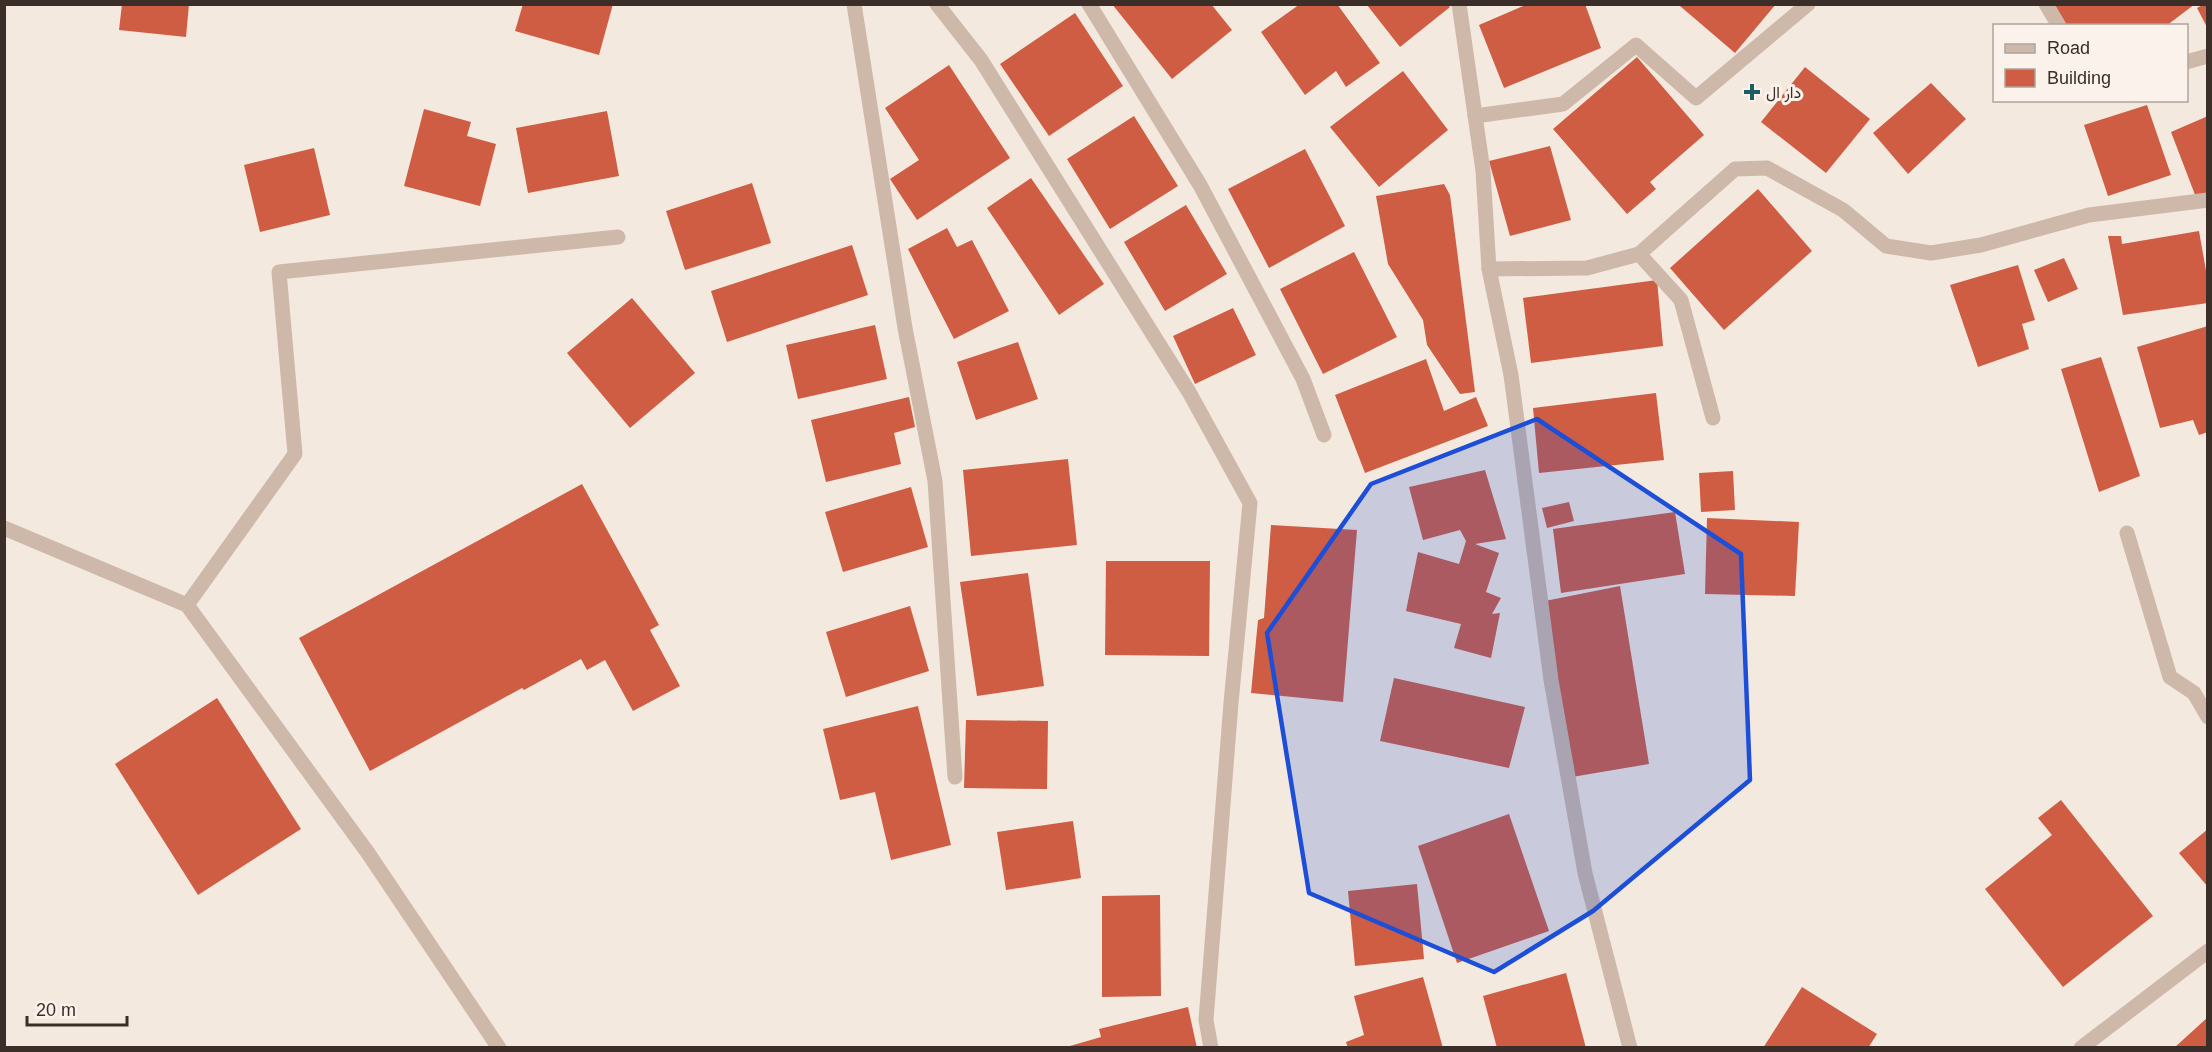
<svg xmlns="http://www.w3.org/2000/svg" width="2212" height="1052" font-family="Arial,Vazirmatn,sans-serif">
  <rect width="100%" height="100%" fill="#f4e9de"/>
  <g fill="#ce5d43">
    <path d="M122,4H189L186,37L119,30Z"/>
    <path d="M523,4H613L599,55L515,31Z"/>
    <path d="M1112,4H1211L1232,30L1172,79Z"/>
    <path d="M1300,4H1337L1380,63L1346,87L1336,71L1305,95L1261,32Z"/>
    <path d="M1528,4H1585L1601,48L1504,88L1479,25Z"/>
    <path d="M1681,4H1776L1735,53L1680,6Z"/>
    <path d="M2049,4H2195L2166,26H2065Z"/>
    <path d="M2204,4H2208V29L2197,8Z"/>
    <path d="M1367,5H1448L1450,7L1400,47Z"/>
    <path d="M1075,13L1123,86L1049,136L1000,64Z"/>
    <path d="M1637,57L1704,135L1650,182L1656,189L1627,214L1553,129Z"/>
    <path d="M949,65L1010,158L917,220L890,179L919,160L885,108Z"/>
    <path d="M1805,67L1870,119L1826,173L1761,122Z"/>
    <path d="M1403,71L1448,130L1379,187L1330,127Z"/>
    <path d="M1931,83L1966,119L1908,174L1873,133Z"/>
    <path d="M2147,105L2171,175L2108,196L2084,125Z"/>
    <path d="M424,109L471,122L467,136L496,144L480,206L404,186Z"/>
    <path d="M607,111L619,176L528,193L516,128Z"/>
    <path d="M1134,116L1178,186L1110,229L1067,159Z"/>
    <path d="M2208,116V195L2197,200L2171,132Z"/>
    <path d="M1550,146L1571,220L1510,236L1489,161Z"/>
    <path d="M314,148L330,215L260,232L244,165Z"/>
    <path d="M1305,149L1345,226L1269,268L1228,189Z"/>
    <path d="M1031,178L1104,284L1059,315L987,208Z"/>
    <path d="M752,183L771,243L685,270L666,211Z"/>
    <path d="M1444,184L1450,195L1475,392L1460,394L1427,345L1423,320L1388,264L1376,196Z"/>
    <path d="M1758,189L1812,251L1724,330L1670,268Z"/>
    <path d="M1186,205L1227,274L1165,311L1124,242Z"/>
    <path d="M947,228L957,247L972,240L1009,311L954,339L908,249Z"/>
    <path d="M2199,231L2208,282V303L2123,315L2108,236H2121L2122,244Z"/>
    <path d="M852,245L868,295L727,342L711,291Z"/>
    <path d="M1354,252L1397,337L1323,374L1280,289Z"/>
    <path d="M2064,258L2078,289L2048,302L2034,270Z"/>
    <path d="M2018,265L2035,320L2022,324L2029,349L1978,367L1950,285Z"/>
    <path d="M1657,280L1663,346L1531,363L1523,298Z"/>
    <path d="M632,298L695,373L630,428L567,353Z"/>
    <path d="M1233,308L1256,355L1195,384L1173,336Z"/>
    <path d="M875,325L887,379L798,399L786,345Z"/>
    <path d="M2208,326V432L2199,435L2193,420L2160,428L2137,347Z"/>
    <path d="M1018,342L1038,399L976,420L957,362Z"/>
    <path d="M2101,357L2140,476L2099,492L2061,369Z"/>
    <path d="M1426,359L1444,411L1476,397L1488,426L1365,473L1335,395Z"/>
    <path d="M1656,393L1664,460L1539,473L1533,408Z"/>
    <path d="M909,397L915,427L894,433L901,464L826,482L811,420Z"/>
    <path d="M1068,459L1077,545L971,556L963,470Z"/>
    <path d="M1485,470L1506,539L1475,544L1499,553L1486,592L1501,598L1492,614L1500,613L1491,658L1454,648L1461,624L1406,611L1418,552L1459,564L1466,541L1460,530L1423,540L1409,487Z"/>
    <path d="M1733,471L1735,510L1701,512L1699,473Z"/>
    <path d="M582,484L659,625L650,630L680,686L633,711L605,660L587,670L581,659L524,690L522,688L370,771L299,638Z"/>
    <path d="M911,487L928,547L843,572L825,512Z"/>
    <path d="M1569,502L1574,521L1547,528L1542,508Z"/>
    <path d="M1675,512L1685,574L1561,593L1553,529Z"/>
    <path d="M1707,518L1799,522L1795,596L1705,594Z"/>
    <path d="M1271,525L1357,530L1343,702L1251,693L1258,620L1264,618Z"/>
    <path d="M1106,561H1210L1209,656L1105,655Z"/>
    <path d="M1028,573L1044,686L977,696L960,582Z"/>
    <path d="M1620,586L1649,764L1572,777L1545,601Z"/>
    <path d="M910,606L929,671L846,697L826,632Z"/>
    <path d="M1394,678L1525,707L1509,768L1380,741Z"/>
    <path d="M217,698L301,829L198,895L115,764Z"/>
    <path d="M918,706L951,845L891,860L875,792L840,800L823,729Z"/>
    <path d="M966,720L1048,721L1047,789L964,788Z"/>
    <path d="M2061,800L2153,916L2063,987L1985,889L2052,835L2038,818Z"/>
    <path d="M1509,814L1549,931L1457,963L1418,846Z"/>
    <path d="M1073,821L1081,878L1006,890L997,832Z"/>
    <path d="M2208,829V887L2179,853Z"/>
    <path d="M1417,884L1424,959L1355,966L1348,891Z"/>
    <path d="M1160,895L1161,996L1102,997V896Z"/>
    <path d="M1566,973L1586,1048H1497L1483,996Z"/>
    <path d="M1423,977L1443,1048H1348L1346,1042L1364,1035L1354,996Z"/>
    <path d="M1802,987L1877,1034L1868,1048H1763Z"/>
    <path d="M1188,1007L1197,1048H1063L1101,1037L1099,1029Z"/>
    <path d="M2208,1017V1048H2174Z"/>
  </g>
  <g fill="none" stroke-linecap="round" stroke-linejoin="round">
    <path stroke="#ceb8a9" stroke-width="15" d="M1639,254L1681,300L1713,418"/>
    <g stroke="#ceb8a9" stroke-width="15">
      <path d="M854,4L905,328L935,481L955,777"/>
      <path d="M937,4L981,60L1189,392L1250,503L1231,703L1206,1020L1211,1048"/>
      <path d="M1089,4L1200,185L1303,379L1324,435"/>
      <path d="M1459,4L1483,171L1489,269L1511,375L1551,680L1585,873L1630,1048"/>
      <path d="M2046,4L2059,26"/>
      <path d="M2186,62L2208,56"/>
      <path d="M1475,116L1563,104L1636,45L1696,98L1808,4"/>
      <path d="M1489,269L1587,268L1639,254L1735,169L1767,168L1843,210L1886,246L1931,253L1981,245L2089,215L2208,200"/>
      <path d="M4,528L187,605L368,853L499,1048"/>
      <path d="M2127,533L2170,677L2194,693L2208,717"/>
      <path d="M187,605L295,454L279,272L618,237"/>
      <path d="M2081,1048L2208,951"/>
    </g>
  </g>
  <path fill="#1d4ed8" fill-opacity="0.2" stroke="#1d4ed8" stroke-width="4.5" stroke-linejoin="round" d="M1537,419L1741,554L1750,780L1593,911L1494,972L1309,893L1267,633L1371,484Z"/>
  <path fill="#1b5f60" stroke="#fbf3eb" stroke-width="2" d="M1749 83h6v6h6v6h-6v6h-6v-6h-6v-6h6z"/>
  <g text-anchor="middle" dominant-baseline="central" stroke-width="6" stroke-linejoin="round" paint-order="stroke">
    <g font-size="16" fill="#3b2e29" stroke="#fbf3eb" text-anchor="start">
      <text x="1766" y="92">دار ال</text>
    </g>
  </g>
  <rect width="2212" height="1052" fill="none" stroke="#3b2e29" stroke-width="12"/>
  <rect x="1993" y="24" width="195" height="78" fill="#fbf3eb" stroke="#aea49d" stroke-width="1.5"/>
  <rect x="2005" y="44" width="30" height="9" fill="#ceb8a9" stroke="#aea49d" stroke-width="1.5"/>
  <text x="2047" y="54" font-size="18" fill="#3b2e29">Road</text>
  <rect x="2005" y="69" width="30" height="18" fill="#ce5d43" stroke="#aea49d" stroke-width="1.5"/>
  <text x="2047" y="84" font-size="18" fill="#3b2e29">Building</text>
  <path d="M27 1016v9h100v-9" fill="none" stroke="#3b2e29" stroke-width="3"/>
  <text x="36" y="1016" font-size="18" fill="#3b2e29" stroke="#fbf3eb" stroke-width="4.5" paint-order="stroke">20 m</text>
</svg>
